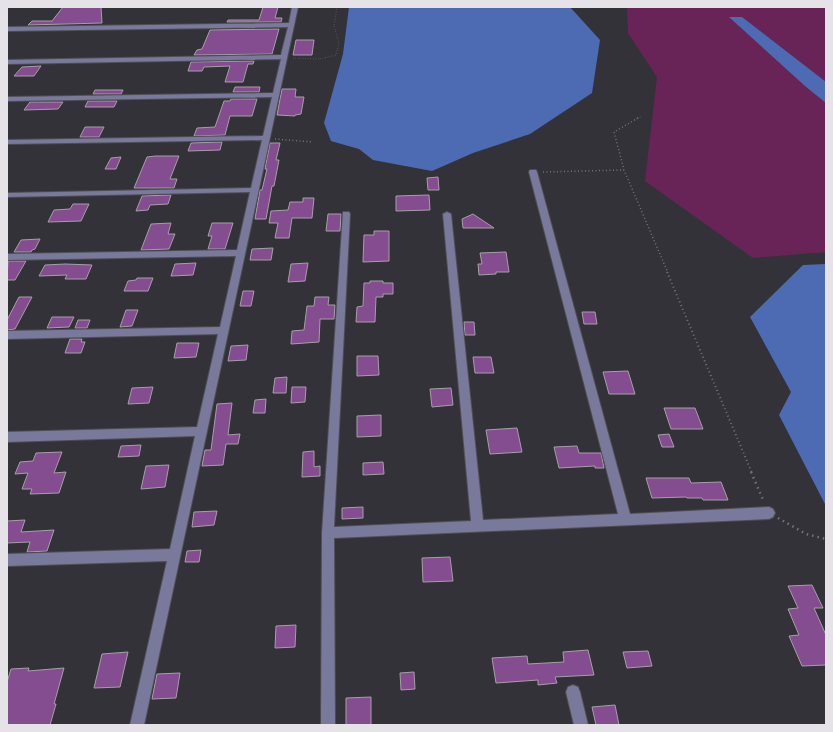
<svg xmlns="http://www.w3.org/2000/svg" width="833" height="732" font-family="Overpass,sans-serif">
  <rect width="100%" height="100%" fill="#343239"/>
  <path fill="#682457" d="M627,7H826V252L753,258L645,181L657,77L628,33Z"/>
  <g fill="#4d6bb3">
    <path d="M349,7H570L600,40L592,93L530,134L473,153L432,171L373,160L359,149L331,141L324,123L343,54Z"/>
    <path d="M729,17H742L826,82V103L805,86Z"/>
    <path d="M826,264V506L779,415L791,392L750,317L803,265Z"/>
  </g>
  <g fill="#844d90" stroke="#a59fa6">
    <path d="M63,7H101L102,23L28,25L32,21H52Z"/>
    <path d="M263,7H278L275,18H282L281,22H227L228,20H259Z"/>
    <path d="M279,29L272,54L194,55L197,50L202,49L210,30Z"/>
    <path d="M296,40H314L312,55H293Z"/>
    <path d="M254,61L253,64H248L243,82H225L230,66L204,67L202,71H188L191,62Z"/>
    <path d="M41,66L34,76H14L22,67Z"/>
    <path d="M235,87H260L259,92H233Z"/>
    <path d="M282,89H296L295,97H304L301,114L295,115V116L277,115Z"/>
    <path d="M95,90H123L121,94H93Z"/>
    <path d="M231,99H257L252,116H230L225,135L194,136L197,128L215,127L224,101H230Z"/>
    <path d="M88,101H117L114,107H85Z"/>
    <path d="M30,102H63L58,109L24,110Z"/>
    <path d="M85,127H104L99,137H80Z"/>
    <path d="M222,142L220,150L188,151L191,143Z"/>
    <path d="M270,143H280L276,160H279L274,186H272L266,219H255L260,190H262L267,169H265Z"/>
    <path d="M156,156H179L170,179H177L174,188H134L147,157Z"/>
    <path d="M121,157L116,169H105L111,158Z"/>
    <path d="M438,177L439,190H428L427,178Z"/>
    <path d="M171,195L168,204L150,205L148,210L136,211L142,196Z"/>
    <path d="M429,195L430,210L396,211V196Z"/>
    <path d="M303,198H314L312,218H292L289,238H275L278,223H269L271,211L288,210L290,202H303Z"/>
    <path d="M73,204H89L81,221L48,222L54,210L70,209Z"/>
    <path d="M328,214H341L340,231H326Z"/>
    <path d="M473,214L494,228H463L462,219Z"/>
    <path d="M171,223L168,234H175L169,249L141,250L151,224Z"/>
    <path d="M212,223H233L225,249H208L212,236H208Z"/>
    <path d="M374,231H389V261L363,262L364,235H374Z"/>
    <path d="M40,239L35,249L32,250L31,252H14L21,240Z"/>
    <path d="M273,248L271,260H250L252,249Z"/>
    <path d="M506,252L509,272H496V274L479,275L478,264H482L480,253Z"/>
    <path d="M8,261H26L15,280H7Z"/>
    <path d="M196,263L193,275L171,276L175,264Z"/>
    <path d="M308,263L305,281L288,282L291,264Z"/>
    <path d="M65,264L92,265L86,279H65L67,275L39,276L45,265Z"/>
    <path d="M137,278H153L148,291H124L128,281L136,280Z"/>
    <path d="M370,281H383V283H393V294H383V297H376L375,322H356L357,307L363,306L364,283H370Z"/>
    <path d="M243,291H254L251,306H240Z"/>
    <path d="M19,297H32L15,329L7,330V320Z"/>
    <path d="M315,297H329L328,305H335L334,319H320L319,342L291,344L292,331L304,330L307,306H314Z"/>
    <path d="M126,310H138L132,326L120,327Z"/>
    <path d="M582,312H595L597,324H584Z"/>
    <path d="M52,317H74L69,327L47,328Z"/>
    <path d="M78,320H90L87,328H75Z"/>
    <path d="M464,322H474L475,335H465Z"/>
    <path d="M70,339H82L81,342H85L81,353H65Z"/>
    <path d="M177,343H199L196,357L174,358Z"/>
    <path d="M248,345L246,360L228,361L231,346Z"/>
    <path d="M357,356H378L379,375L357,376Z"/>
    <path d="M473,357H491L494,373H475Z"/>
    <path d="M628,371L635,394H609L603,372Z"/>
    <path d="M287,377L286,393H273L275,378Z"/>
    <path d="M153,387L149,403L128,404L132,388Z"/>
    <path d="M292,387H306L305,402L291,403Z"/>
    <path d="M451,388L453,405L432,407L430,389Z"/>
    <path d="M266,399L265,413H253L255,400Z"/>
    <path d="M232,403L228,435L240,434L238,444H226L223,465L202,466L205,450H211L217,404Z"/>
    <path d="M664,408H695L703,429H671Z"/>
    <path d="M381,415V436L357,437V416Z"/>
    <path d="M517,428L522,452L490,454L486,430Z"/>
    <path d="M669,434L674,447H662L658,435Z"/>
    <path d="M141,445L139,456L118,457L121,446Z"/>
    <path d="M577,446L579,453H601L604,468H595V466L559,468L554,447Z"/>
    <path d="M314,451V467L320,466V476L302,477L303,452Z"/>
    <path d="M62,452L54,473L66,472L59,493L30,494L32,489H22L28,473L15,474L20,462L33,461L36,453Z"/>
    <path d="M383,462L384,474L363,475V463Z"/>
    <path d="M169,465L165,487L141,489L146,466Z"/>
    <path d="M646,478H689L691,483L721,482L728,500H703L702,498H687L686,497L652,498Z"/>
    <path d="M363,507V518L342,519V508Z"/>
    <path d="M217,511L214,525L192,527L194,512Z"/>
    <path d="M25,520L21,532L54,530L47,551L27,552L30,542L7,543V521Z"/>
    <path d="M201,550L199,562H185L187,551Z"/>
    <path d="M450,557L453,581L423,582L422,558Z"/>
    <path d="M812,585L823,608H814L826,635V665L802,666L789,636L799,635L788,609L798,608L788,586Z"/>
    <path d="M296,625L295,647L275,648L276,626Z"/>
    <path d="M588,650L594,675L555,677L557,683L538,685V680L496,683L492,658L527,656L528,664L564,662L563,652Z"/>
    <path d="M648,651L652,666L627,668L623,652Z"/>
    <path d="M128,652L120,687L94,688L102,654Z"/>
    <path d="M29,668L28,671L64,668L54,704H56L50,725H7V682L11,669Z"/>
    <path d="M414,672L415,689L401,690L400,673Z"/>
    <path d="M180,673L176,698L152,699L157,674Z"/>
    <path d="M371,697V725H346V698Z"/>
    <path d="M615,705L619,725H596L592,707Z"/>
  </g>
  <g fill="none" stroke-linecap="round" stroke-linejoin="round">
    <g stroke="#504e55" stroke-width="2">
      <g id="minor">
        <path d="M292,7H298L144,725H130L167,561L7,566V554L170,549L195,436L7,442V432L197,427L218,334L7,339V331L220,327L236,256L7,260V254L237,250L250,192L7,197V193L251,188L262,140L7,144V140L263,136L272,97L7,101V97L273,93L281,59L7,64V60L281,55L288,27L7,31V27L289,23Z"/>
        <path d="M530,170H536L537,172L630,514L769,507L773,509L775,513L773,517L769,519L334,538L335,725H321L322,533L343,212H349L350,214L334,527L471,521L443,214L447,212L451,214L483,520L618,514L529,172Z"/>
        <path d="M573,685L578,687L580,692L588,725H574L566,692L568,687Z"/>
      </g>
    </g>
    <g stroke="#757379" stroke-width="1" stroke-dasharray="0.5 2" stroke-linecap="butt">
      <path d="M293,58L319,59L336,55L339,43L334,26L337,7"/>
      <path d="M636,119L643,116"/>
    </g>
    <g stroke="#757379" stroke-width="1.5" stroke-dasharray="1 2.5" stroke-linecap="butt">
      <path d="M638,118L614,132L624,170L668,273"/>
      <path d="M275,139L313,142"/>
      <path d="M543,172L624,170"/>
    </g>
    <path stroke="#757379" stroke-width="2" stroke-dasharray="1 3" stroke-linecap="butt" d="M667,272L752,473"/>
    <g stroke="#757379" stroke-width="2.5" stroke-dasharray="1.5 4" stroke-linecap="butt">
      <path d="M751,472L764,502"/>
      <path d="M778,518L806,534L826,539"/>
    </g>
    <use href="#minor" fill="#79799c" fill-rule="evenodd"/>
  </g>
  <rect width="833" height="732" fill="none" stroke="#e5e3e8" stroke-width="16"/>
</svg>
